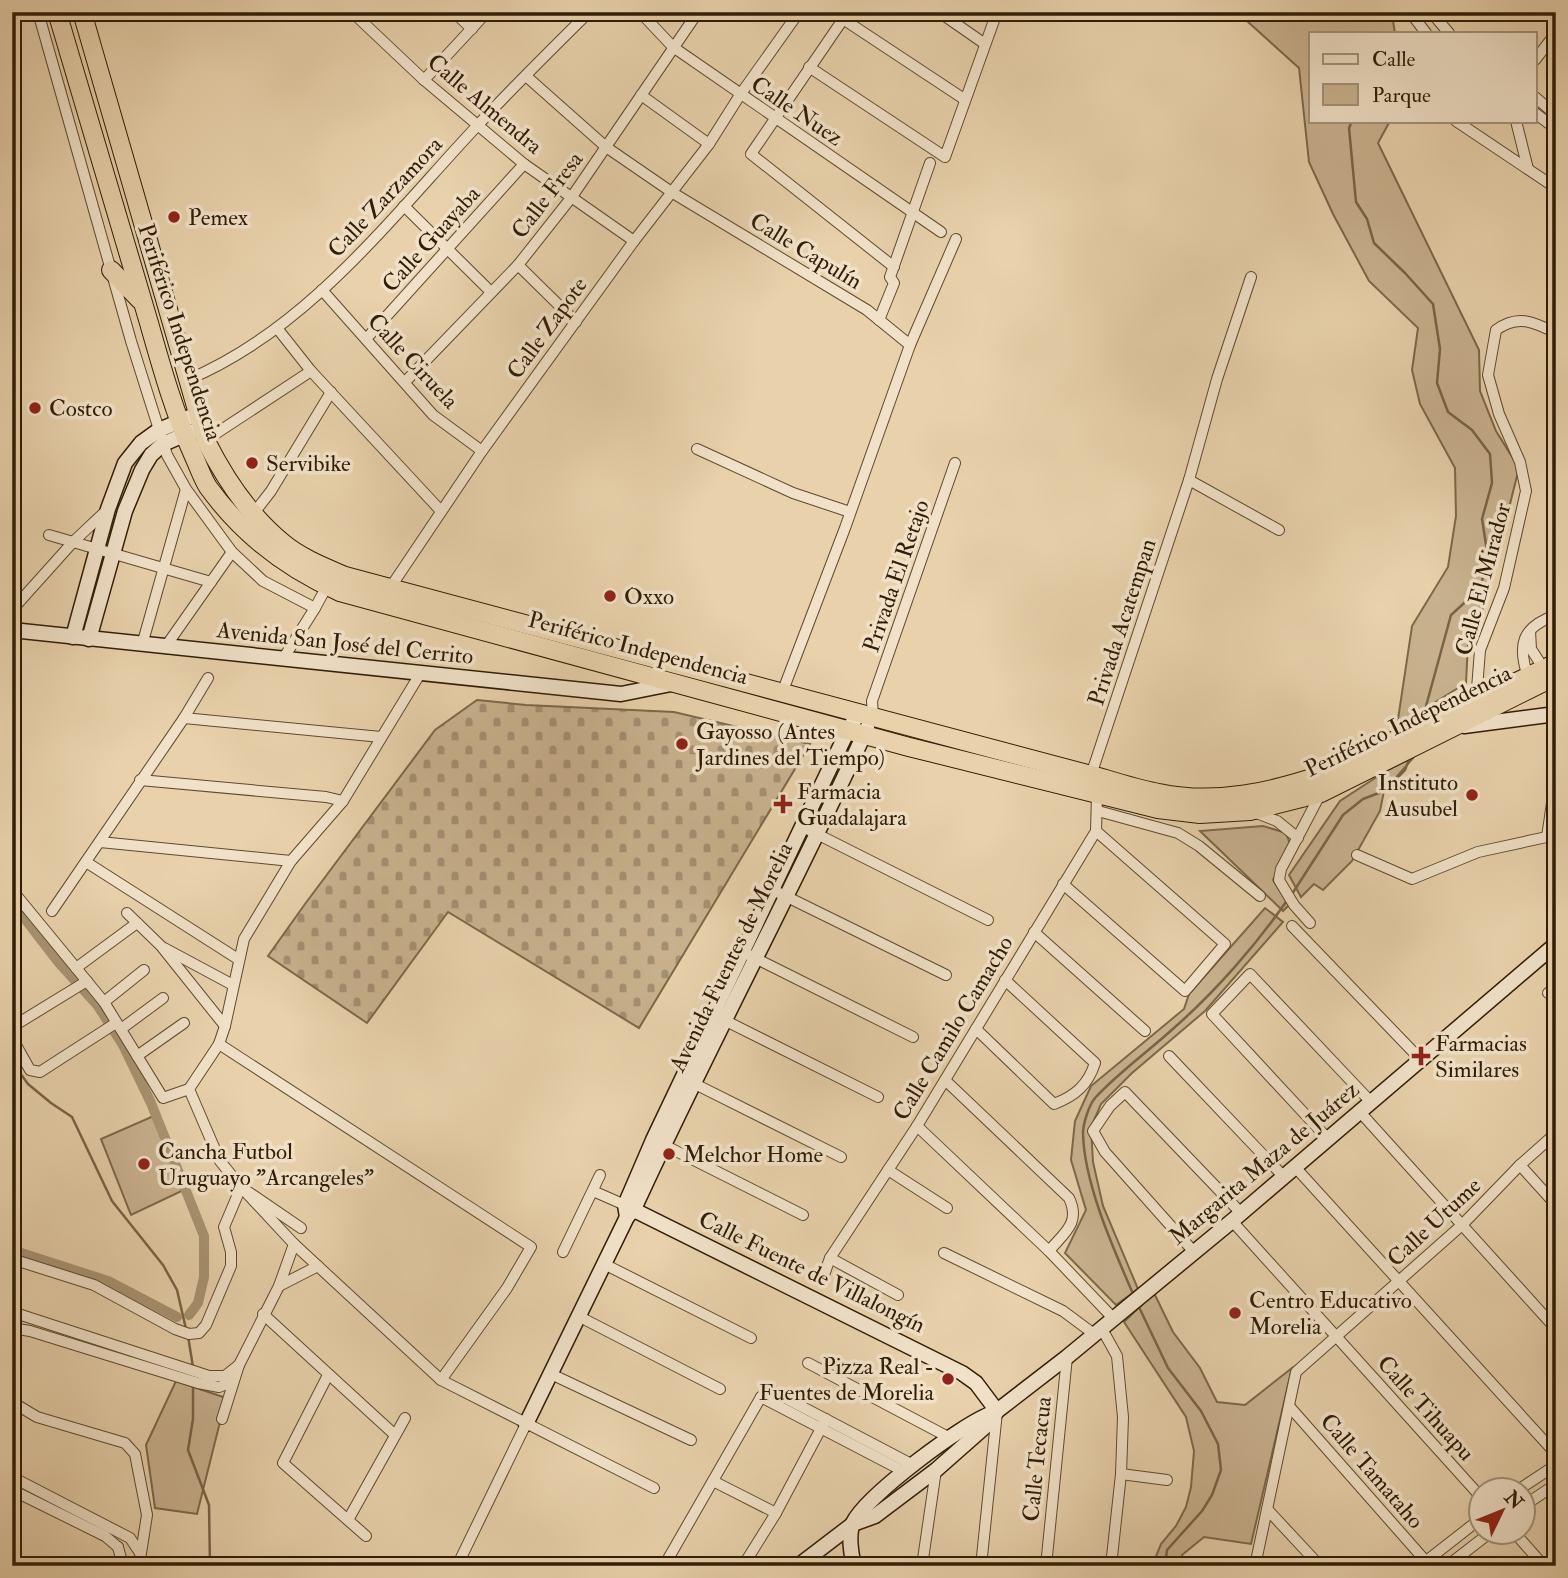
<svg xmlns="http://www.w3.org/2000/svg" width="1568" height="1578" font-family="'IM FELL Double Pica',serif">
  <defs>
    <pattern id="cemetery-stones" width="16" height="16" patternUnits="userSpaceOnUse" patternTransform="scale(1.75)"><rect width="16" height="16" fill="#c9b28f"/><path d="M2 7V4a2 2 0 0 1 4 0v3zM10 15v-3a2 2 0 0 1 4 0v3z" fill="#a49073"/></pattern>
  </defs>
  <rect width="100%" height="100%" fill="#e8d1ab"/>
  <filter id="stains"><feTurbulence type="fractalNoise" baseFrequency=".00286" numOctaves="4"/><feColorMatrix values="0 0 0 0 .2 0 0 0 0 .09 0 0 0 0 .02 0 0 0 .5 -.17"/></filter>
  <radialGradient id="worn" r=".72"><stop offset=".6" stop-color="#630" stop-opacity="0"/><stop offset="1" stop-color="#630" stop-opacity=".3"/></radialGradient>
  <path fill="url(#cemetery-stones)" stroke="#7c684a" stroke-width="2" d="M477,700L526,705L674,712L810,744L639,1028L448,912L367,1023L268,956L305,904L435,730Z"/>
  <g fill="#c9b28f" stroke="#7c684a" stroke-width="2">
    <path d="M1237,12H1374L1393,21L1395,33H1311V121H1390L1378,143L1479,350L1480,391L1496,431L1519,468L1510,504L1500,526L1489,594L1468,643L1466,683L1397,726L1412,626L1448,567L1456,516L1455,468L1420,404L1412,370L1418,328L1369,281L1333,214L1309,162L1299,68Z"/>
    <path d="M1414,757L1384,791L1380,811L1352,861L1323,890L1314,884L1301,897L1289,875L1340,801L1386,771Z"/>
    <path d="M1263,826L1286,833L1290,844L1273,880L1289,905L1283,911L1200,831Z"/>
    <path d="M1265,908L1283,922L1205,1011L1132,1073L1101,1104L1091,1127L1093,1162L1103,1206L1138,1289L1116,1305L1065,1253L1086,1210L1071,1160L1075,1121L1091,1086L1184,1009L1189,994Z"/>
    <path d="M158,1114L188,1188L131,1215L101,1139Z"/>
    <path d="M1154,1293L1173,1332L1200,1368L1217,1402L1245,1405L1292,1368L1251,1544L1204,1537L1182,1555V1566H1152L1161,1544L1176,1526L1186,1507L1191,1487L1194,1451L1186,1417L1124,1322Z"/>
    <path d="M176,1381L226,1398L197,1514L155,1508L146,1445Z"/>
  </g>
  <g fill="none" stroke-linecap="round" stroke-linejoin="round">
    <g stroke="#796447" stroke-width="2.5">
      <path d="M1352,121L1349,128L1356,202L1367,219L1374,243L1405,273L1433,304L1440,349L1437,383L1448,412L1472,430L1490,454L1492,483L1482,519L1488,557L1482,581L1474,594L1451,615L1423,717"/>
      <path d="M1292,894L1343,815L1363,799L1384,791L1405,770L1410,757"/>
      <path d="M12,1062L28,1084L51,1103L72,1117L112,1201L163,1265L177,1290L186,1329"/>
      <path d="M1134,1296C1114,1250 1084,1184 1083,1133C1083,1124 1089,1105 1095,1098C1119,1072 1149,1051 1175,1027C1216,991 1257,944 1288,899"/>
      <path d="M1138,1305L1168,1368L1201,1411L1218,1444L1221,1470L1212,1495L1202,1511L1167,1550L1165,1566"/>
      <path d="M188,1336L193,1367"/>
      <path d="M193,1384V1419L188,1450L209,1505L210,1566"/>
    </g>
    <g stroke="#a99473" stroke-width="10">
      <path d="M12,902L59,963L98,1006L123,1045L151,1103L204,1236V1277L198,1303L189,1315"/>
      <path d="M12,1250L108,1281L177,1317"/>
    </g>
    <g stroke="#5e4a2e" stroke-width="12">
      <g id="street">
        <path d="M38,12L131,341L167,455L186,489L232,552L263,581L315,608L327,586"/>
        <path d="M352,12L424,80L524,164L634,241"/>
        <path d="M454,12L472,29"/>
        <path d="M640,12L673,47L941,232"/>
        <path d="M848,12L751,154L894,267"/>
        <path d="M939,12L985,44"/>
        <path d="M1410,12L1426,33"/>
        <path d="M1431,12L1449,33"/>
        <path d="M843,19L964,99"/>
        <path d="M1535,60L1556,33"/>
        <path d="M809,67L945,157L997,12"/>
        <path d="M526,76L606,147L673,193L867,310L910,345L845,528L782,693"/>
        <path d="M424,80L487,12"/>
        <path d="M641,95L709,144"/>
        <path d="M1535,97L1556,115"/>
        <path d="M1535,113L1556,129"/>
        <path d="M1456,121L1556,188"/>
        <path d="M1516,121L1528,169"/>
        <path d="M404,206L491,292"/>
        <path d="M518,265L576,322"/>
        <path d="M322,290L433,415L482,451"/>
        <path d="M879,320L894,283L890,277L930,163"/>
        <path d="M277,328L311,371L440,510"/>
        <path d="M366,339L524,164"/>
        <path d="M910,345L956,239"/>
        <path d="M187,380C307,330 390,219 477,126C513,87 551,50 589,12"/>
        <path d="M405,382L518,265L571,198L698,12"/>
        <path d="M203,442L311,371"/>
        <path d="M697,449L793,493L850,512"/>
        <path d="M1189,480L1279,530"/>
        <path d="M254,513L271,491L331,392"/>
        <path d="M49,535L211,582"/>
        <path d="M390,588L482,451L634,241L709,144L740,95L799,12"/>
        <path d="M12,610L73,542L108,509"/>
        <path d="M1530,631L1531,649L1544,669"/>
        <path d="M142,645L186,489"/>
        <path d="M166,646L232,552"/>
        <path d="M283,659L315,608"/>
        <path d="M1528,677C1517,644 1522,627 1556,615"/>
        <path d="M1473,701L1477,689L1480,650L1504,588L1526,491L1520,462L1499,414L1488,375L1496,330C1518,314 1534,322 1556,333"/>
        <path d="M873,716L872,701L955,463"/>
        <path d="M184,718L381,737"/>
        <path d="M1091,775L1189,480L1217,379L1251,277"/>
        <path d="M140,780L326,797L343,801"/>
        <path d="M1098,811L1178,833L1199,846L1260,896"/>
        <path d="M1254,812L1277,821L1298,838"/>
        <path d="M803,827L988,920"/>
        <path d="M1547,837L1556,776"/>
        <path d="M100,842L291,861"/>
        <path d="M1357,855L1412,879L1478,852L1556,835"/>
        <path d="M86,862L238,959"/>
        <path d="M1063,884L1185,991L1225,944L1096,831"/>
        <path d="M12,890L104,1002L163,1098L189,1089"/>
        <path d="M773,890L946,975"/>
        <path d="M52,911L184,718L208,678"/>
        <path d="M127,913L161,946L225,1026"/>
        <path d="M1310,923L1294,905L1279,880L1281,869L1321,793"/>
        <path d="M1292,926L1421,1060"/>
        <path d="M1034,932L1145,1031"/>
        <path d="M164,948L233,985"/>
        <path d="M743,952L913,1037"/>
        <path d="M76,968L137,923"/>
        <path d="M1548,993L1556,987"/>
        <path d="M104,1002L144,970"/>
        <path d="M720,1018L878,1097"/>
        <path d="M12,1027L87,981"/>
        <path d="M121,1029L163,998"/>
        <path d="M976,1029L1054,1104C1075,1096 1088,1085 1095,1063L1005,980"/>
        <path d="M12,1038L30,1070L40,1072L116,1023"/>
        <path d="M219,1044L531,1247L507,1288L441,1380"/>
        <path d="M137,1056L184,1023"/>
        <path d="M1169,1056L1284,1177"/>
        <path d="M945,1080L1069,1198C1081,1223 1064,1233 1049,1251"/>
        <path d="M689,1081L841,1157"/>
        <path d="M189,1089L220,1161L241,1187L294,1244L441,1380L654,1488"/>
        <path d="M189,1089L219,1044L225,1026L244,939L291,861L343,801L420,674"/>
        <path d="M1360,1112L1556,1329"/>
        <path d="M917,1126L1049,1251L1114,1319"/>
        <path d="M1328,1139L1212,1014L1250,974L1371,1102"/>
        <path d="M660,1143L803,1215"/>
        <path d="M1520,1165L1556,1205"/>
        <path d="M1295,1167L1556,1454"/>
        <path d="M888,1170L947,1208"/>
        <path d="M593,1191L625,1205"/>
        <path d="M1232,1221L1480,1496"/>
        <path d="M563,1252L600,1175"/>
        <path d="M1194,1252L1105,1152L1093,1131L1110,1106L1125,1092L1241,1213"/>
        <path d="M944,1253L1063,1311L1094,1334"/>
        <path d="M830,1258L898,1295"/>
        <path d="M12,1259L94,1285L175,1329L189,1334L199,1333L206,1325L231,1266V1252L224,1227L241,1187L301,1228"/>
        <path d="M604,1264L751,1338"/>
        <path d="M824,1275L830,1258L917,1126L1096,831L1097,795"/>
        <path d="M279,1286L318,1266"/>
        <path d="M12,1312L209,1376H225L239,1365"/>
        <path d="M263,1314L395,1435"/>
        <path d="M578,1316L720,1389"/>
        <path d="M12,1328L30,1331L198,1383L219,1387L232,1382"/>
        <path d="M1102,1329L1117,1356L1123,1417L1121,1474L1111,1566"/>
        <path d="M808,1363L950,1438"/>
        <path d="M551,1374L691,1440"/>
        <path d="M328,1375L283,1463L366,1536"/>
        <path d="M761,1397L905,1472"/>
        <path d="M12,1402L37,1417L125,1443L135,1454L147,1515L139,1566"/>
        <path d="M1289,1406L1430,1566"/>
        <path d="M222,1419L239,1365L279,1286L294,1244"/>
        <path d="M1121,1474L1167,1480"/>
        <path d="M12,1477L130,1538L140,1553"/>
        <path d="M713,1481L776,1513"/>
        <path d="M12,1490L105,1536L118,1547"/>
        <path d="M1518,1490L1556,1465"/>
        <path d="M1522,1507L1556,1484"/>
        <path d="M1267,1509L1320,1566"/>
        <path d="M348,1520L405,1418"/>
        <path d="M1514,1532L1544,1566"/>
        <path d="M118,1547L123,1566"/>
        <path d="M277,1564L279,1566"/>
        <path d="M457,1566L526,1424"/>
        <path d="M664,1566L761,1397L768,1391H772L913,1465"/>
        <path d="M743,1566L776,1513L826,1419"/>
        <path d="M922,1566L936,1470"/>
        <path d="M981,1566L997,1412"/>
        <path d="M1046,1566L1067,1357"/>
        <path d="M1255,1566L1296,1372L1462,1225L1520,1165L1556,1133"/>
        <path d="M1420,1566L1480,1519"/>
        <path d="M1447,1566L1491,1532"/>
      </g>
    </g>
    <g stroke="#301d05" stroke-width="17">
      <g id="secondary">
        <path d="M12,630L621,694L671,684"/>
        <path d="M73,637L108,509L125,463L141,443L159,430L197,414"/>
        <path d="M89,639L125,511L142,470L151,455L163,444L193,431"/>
        <path d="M1464,726L1556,714"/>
        <path d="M628,1207L962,1373L976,1383L997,1411"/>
        <path d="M627,1217L625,1205L653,1140L848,730L859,713"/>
        <path d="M526,1424L627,1217L634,1209C708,1047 793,890 867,728"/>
        <path d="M798,1566L853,1524L875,1516L936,1470L987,1425L997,1411L1067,1357L1232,1221L1556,944"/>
        <path d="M854,1566C851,1553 848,1535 853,1523C866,1496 963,1423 993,1413"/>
      </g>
    </g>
    <g stroke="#301d05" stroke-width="20">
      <g id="highway">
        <path d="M57,12C88,116 118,219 149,323C162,369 175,415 195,459C199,468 203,479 208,487C242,534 288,569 340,592L909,747L1158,809L1200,814L1250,811L1321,793L1556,676"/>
        <path d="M82,12L206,441C225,479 250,516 283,543C301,558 324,567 345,576L1091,775C1114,781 1136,789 1159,793C1216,805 1271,792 1324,774L1556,663"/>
        <path d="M111,270L140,300"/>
      </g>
    </g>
    <use href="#street" stroke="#f0e1c8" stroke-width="10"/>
    <use href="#secondary" stroke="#f0e1c8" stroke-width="14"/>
    <use href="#highway" stroke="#e8d1ab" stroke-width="18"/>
  </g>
  <g fill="#8f2418" stroke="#f0e1c8" stroke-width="2.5">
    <circle cx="174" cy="217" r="7"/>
    <circle cx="35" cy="408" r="7"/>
    <circle cx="252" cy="463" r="7"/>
    <circle cx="610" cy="596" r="7"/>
    <circle cx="682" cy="744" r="7"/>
    <circle cx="1472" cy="795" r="7"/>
    <path d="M779.5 793.5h7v7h7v7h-7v7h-7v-7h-7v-7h7z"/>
    <path d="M1417.5 1045.5h7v7h7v7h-7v7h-7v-7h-7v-7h7z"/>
    <circle cx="669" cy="1154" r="7"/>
    <circle cx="144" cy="1164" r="7"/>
    <circle cx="1235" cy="1313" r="7"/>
    <circle cx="948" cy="1379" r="7"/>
  </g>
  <g text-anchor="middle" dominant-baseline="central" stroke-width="7" stroke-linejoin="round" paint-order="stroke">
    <g font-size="23" fill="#301d05" stroke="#f0e1c8">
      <text transform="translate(485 104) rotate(40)">Calle Almendra</text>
      <text transform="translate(797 111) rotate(34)">Calle Nuez</text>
      <text transform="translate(547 195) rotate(-53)">Calle Fresa</text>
      <text transform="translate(385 197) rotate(-47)">Calle Zarzamora</text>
      <text transform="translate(431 239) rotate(-48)">Calle Guayaba</text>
      <text transform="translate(806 251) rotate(31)">Calle Capulín</text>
      <text transform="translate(547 328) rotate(-54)">Calle Zapote</text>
      <text transform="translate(180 332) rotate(72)">Periférico Independencia</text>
      <text transform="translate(413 361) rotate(47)">Calle Ciruela</text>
      <text transform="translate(896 576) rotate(-71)">Privada El Retajo</text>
      <text transform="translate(1483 579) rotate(-75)">Calle El Mirador</text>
      <text transform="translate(1122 622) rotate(-72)">Privada Acatempan</text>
      <text transform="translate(345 643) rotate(6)">Avenida San José del Cerrito</text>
      <text transform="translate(638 648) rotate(15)">Periférico Independencia</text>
      <text transform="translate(1408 721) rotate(-26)">Periférico Independencia</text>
      <text transform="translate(731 957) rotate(-64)">Avenida Fuentes de Morelia</text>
      <text transform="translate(953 1028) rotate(-59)">Calle Camilo Camacho</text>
      <text transform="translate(1264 1163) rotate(-40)">Margarita Maza de Juárez</text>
      <text transform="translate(1434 1222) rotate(-43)">Calle Utume</text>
      <text transform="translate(812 1272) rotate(26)">Calle Fuente de Villalongín</text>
      <text transform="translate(1426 1408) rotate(48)">Calle Tihuapu</text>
      <text transform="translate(1037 1459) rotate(-84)">Calle Tecacua</text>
      <text transform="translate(1372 1471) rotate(49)">Calle Tamataho</text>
    </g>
    <g font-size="23" fill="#301d05" stroke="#f0e1c8" text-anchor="start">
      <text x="188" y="217">Pemex</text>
      <text x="49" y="408">Costco</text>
      <text x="266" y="463">Servibike</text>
      <text x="624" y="596">Oxxo</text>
      <text x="696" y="731">Gayosso (Antes<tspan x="696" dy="26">Jardines del Tiempo)</tspan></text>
      <text x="1458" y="782" text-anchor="end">Instituto<tspan x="1458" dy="26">Ausubel</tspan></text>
      <text x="797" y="791">Farmacia<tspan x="797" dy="26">Guadalajara</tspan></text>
      <text x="1435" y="1043">Farmacias<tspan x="1435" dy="26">Similares</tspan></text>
      <text x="158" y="1151">Cancha Futbol<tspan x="158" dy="26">Uruguayo "Arcangeles"</tspan></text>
      <text x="683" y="1154">Melchor Home</text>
      <text x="1249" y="1300">Centro Educativo<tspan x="1249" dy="26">Morelia</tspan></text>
      <text x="934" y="1366" text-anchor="end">Pizza Real -<tspan x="934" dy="26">Fuentes de Morelia</tspan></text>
    </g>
  </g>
  <rect width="1568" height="1578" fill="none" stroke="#e8d1ab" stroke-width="42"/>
  <rect x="14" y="14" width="1540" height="1550" fill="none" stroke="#301d05" stroke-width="3.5"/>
  <rect x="21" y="21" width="1526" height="1536" fill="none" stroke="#301d05" stroke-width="2"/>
  <rect x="1309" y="32" width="228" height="91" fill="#f0e1c8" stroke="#a3937a" stroke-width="2"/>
  <rect x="1323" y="54" width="35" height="10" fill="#f0e1c8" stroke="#a3937a" stroke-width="2"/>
  <text x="1372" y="66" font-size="21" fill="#301d05">Calle</text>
  <rect x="1323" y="84" width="35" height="21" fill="#c9b28f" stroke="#a3937a" stroke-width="2"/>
  <text x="1372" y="102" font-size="21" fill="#301d05">Parque</text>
  <g transform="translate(1502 1511) rotate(47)"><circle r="33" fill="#f0e1c8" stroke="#a3937a" stroke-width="2"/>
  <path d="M0-5L12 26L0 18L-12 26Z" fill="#8f2418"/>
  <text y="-10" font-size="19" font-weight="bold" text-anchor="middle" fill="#301d05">N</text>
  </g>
  <rect width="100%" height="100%" filter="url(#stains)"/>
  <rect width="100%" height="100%" fill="url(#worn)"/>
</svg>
